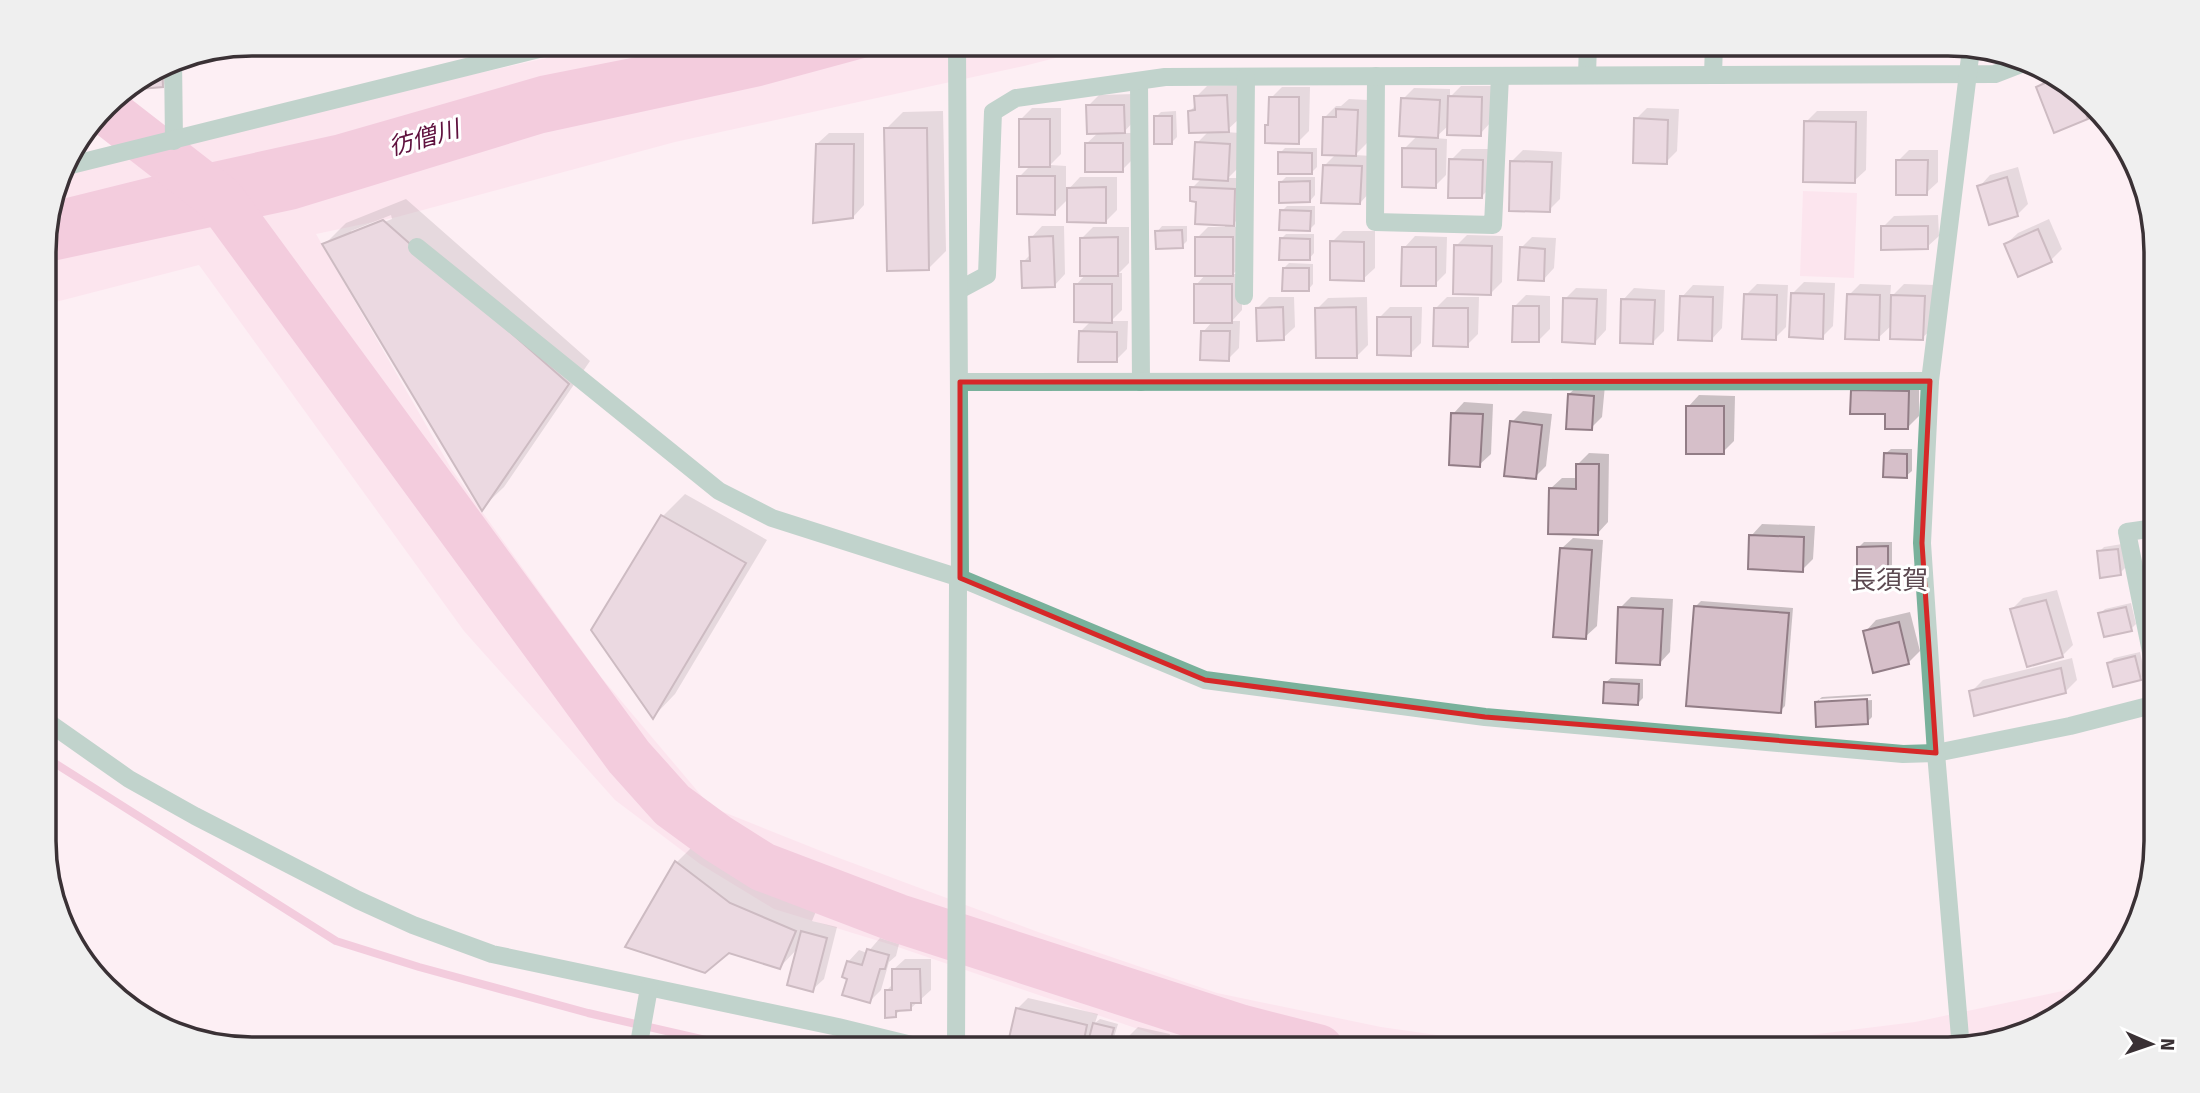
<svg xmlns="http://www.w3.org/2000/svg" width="2200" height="1093" font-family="'Fira Sans','Noto Sans JP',sans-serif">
  <rect width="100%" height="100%" fill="#fdeff4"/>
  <g fill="#fbd9e7">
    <path d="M610,44H1110L1024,66L675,142L397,217L316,234L452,470L601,677L711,807L831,855L1038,932L1217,993L1381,1027L1534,1049H1197L892,945L774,909L700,864L615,800L464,631L199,265L44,305V238L63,167L199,135Z"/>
    <path d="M1803,191L1857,193L1854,278L1800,276Z"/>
    <path d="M2132,936L2064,1014L1961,1049H1608L1737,1044L1915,1022L2072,989Z"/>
  </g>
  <path fill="#e6a2c2" d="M702,44H916L761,86L544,133L296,209L44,263V238L54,201L199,165L335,135L540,76Z"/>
  <g fill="#0003" fill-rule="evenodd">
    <path d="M1437,44H1480L1472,51H1437Z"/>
    <path d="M1503,44H1543L1535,52H1503Z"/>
    <path d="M167,63L168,80L163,86L141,79Z"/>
    <path d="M2051,75L2094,110L2087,117L2038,87Z"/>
    <path d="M1238,85L1239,119L1225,132L1240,133L1238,168L1228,178H1246L1244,213L1230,227H1244V263L1233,274H1242V310L1232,321H1240L1239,348L1228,359L1203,332L1213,321L1196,285L1206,274L1197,238L1208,227H1225V223L1198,200L1192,188L1202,178L1197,143L1210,130L1190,111L1196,105V97L1207,86Z"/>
    <path d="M1461,86H1492L1491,122L1480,134L1449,125L1435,138L1447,139L1446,175L1435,186L1404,149L1418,135L1403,99L1414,88L1450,89V97Z"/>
    <path d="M1282,87H1310L1309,131L1298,142L1270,123L1271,98Z"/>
    <path d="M1135,94V120L1123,133H1133V159L1122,170L1086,144L1099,132L1088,106L1099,95Z"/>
    <path d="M1349,99L1368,100L1367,143L1355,155L1372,156L1371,191L1360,203L1325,165L1336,154L1325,117L1336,106H1341Z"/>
    <path d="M1032,108H1061V154L1050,165L1066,166V192L1080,177H1117V210L1106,221L1069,198L1054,213L1019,177L1030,166L1021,119Z"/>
    <path d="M1647,108L1679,109L1677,151L1666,162L1636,119Z"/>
    <path d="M943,111L946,251L929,268L886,129L903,112Z"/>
    <path d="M1176,111L1177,137L1172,142L1156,117L1161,112Z"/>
    <path d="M1817,111H1867L1866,170L1854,181L1806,122Z"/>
    <path d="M829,133H864V205L853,217L817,144Z"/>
    <path d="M1285,148H1317V167L1312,172L1280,153Z"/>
    <path d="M1462,149H1493V185L1482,196L1451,160Z"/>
    <path d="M1523,150L1562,152L1560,199L1549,210L1512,161Z"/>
    <path d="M1909,150H1938V182L1926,193L1898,161Z"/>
    <path d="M2018,167L2028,204L2017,215L1979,187L1990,175Z"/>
    <path d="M1286,177H1315V195L1310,201L1281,182Z"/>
    <path d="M406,199L590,361L504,487L482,508L324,245L346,223ZM391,215L392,219L351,235V231Z"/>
    <path d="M1287,206H1315V224L1310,229L1282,211Z"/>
    <path d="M1938,215L1939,236L1927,247L1883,227L1894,216Z"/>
    <path d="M2049,219L2062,249L2051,260L2006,244L2018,233Z"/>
    <path d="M1042,226H1064L1065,274L1054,286L1023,262L1031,254V238Z"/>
    <path d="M1162,226H1187V241L1182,246L1157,232Z"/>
    <path d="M1093,227H1129V263L1119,273H1122V310L1111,321H1128L1127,349L1116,360L1080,332L1091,321L1076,285L1086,274L1082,238Z"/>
    <path d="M1343,231H1375V268L1363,279L1332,242Z"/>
    <path d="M1286,234H1314V253L1309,259L1281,239Z"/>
    <path d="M1467,235L1503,236L1502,282L1491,293L1456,246Z"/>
    <path d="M1415,236L1447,237L1446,273L1435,284L1404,248Z"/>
    <path d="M1532,237L1556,238L1554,268L1543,280L1521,248Z"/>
    <path d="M1289,263L1313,264V284L1308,290L1284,268Z"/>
    <path d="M1804,282L1835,283L1833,326L1822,337L1793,293Z"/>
    <path d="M1757,284L1788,285L1786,327L1775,338L1746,295Z"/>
    <path d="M1860,284L1891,285L1890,298L1904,284L1935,285L1934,327L1922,338L1892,325L1878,338L1849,295Z"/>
    <path d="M1693,285L1724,286L1722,328L1711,340L1682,297Z"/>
    <path d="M1576,288L1607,289L1606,330L1595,342L1565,299Z"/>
    <path d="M1634,288L1665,290L1664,331L1652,343L1623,300Z"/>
    <path d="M1526,295L1550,296V329L1538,341L1514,307Z"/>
    <path d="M1269,297H1294L1295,327L1283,338L1258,308Z"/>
    <path d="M1367,297L1368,345L1357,356L1317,309L1328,298Z"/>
    <path d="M1447,297H1479L1478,334L1467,345L1436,308Z"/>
    <path d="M1390,307H1422L1421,343L1410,354L1379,318Z"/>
    <path d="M1864,380L1919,381V416L1908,427L1852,391Z"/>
    <path d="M1581,383L1605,385L1602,417L1591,428L1569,394Z"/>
    <path d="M1699,395L1735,396L1734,441L1723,452L1688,407Z"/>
    <path d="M1464,402L1493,404L1491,454L1479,465L1453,414Z"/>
    <path d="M1523,411L1552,414L1546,466L1535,477L1512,422Z"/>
    <path d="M1891,449H1912V471L1906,476L1885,454Z"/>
    <path d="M1589,453L1609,454L1608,522L1597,534L1550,489L1562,478H1578V464Z"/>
    <path d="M685,494L767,540L675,694L654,716L663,516Z"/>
    <path d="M1762,524L1815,526L1813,559L1802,570L1751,536Z"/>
    <path d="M1573,538L1603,540L1597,626L1585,637L1561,549Z"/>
    <path d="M1864,542H1892V565L1887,570L1859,547Z"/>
    <path d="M2122,544L2125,568L2120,573L2099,552L2104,547Z"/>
    <path d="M2057,590L2073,645L2062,656L2012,609L2023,598Z"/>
    <path d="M1631,597L1673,599L1670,652L1659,664L1620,608Z"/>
    <path d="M1701,601L1793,608L1785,706L1780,711L1696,606Z"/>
    <path d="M2131,603L2136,624L2131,629L2100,614L2105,609Z"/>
    <path d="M1910,612L1920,651L1909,662L1875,671L1865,632L1876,620Z"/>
    <path d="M2140,652L2145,674L2140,679L2109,663L2114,658Z"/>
    <path d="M2072,658L2077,680L2066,691L1971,692L1983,680Z"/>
    <path d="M1611,678L1643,679V698L1638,703L1605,683Z"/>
    <path d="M1871,694V696L1819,699V703L1872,700V717L1867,722L1816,702L1822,697Z"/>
    <path d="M699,840L752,881L817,909L812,921L837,927L824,979L812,990L798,948L780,967L728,951L627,946L677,862Z"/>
    <path d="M880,938L899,944L896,956L889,962L881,990L870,1001L849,978L848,962L859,950L867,953Z"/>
    <path d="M905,959H931V990L910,1009H902L895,1015L886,991L893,984V970Z"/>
    <path d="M1028,998L1098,1014L1095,1023L1100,1019L1118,1024L1112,1044L1107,1049L1089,1044L1092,1033L1082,1043L1059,1038L1058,1043L1052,1049H1025L1009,1045L1017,1009Z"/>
    <path d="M1138,1027L1170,1034L1166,1049H1124L1127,1038Z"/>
    <path d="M1184,1037L1215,1044L1214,1049H1172Z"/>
  </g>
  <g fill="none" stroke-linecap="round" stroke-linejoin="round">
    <path stroke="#e6a2c2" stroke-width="8" d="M45,757L336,941L419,967L588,1013L745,1049"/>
    <path stroke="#e6a2c2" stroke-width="49" d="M104,109L220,199L629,757L672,805L717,838L763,867L897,918L1241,1029L1319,1049"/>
  </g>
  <g fill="#d6bfc9" stroke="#927d86" stroke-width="2">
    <path d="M1436,44H1473V53H1435Z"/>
    <path d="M1501,44H1536V54L1501,53Z"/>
    <path d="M1550,44H1577V49L1550,50Z"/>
    <path d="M1782,44H1825L1824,48Z"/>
    <path d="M162,66L163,87L140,89L139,80Z"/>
    <path d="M2056,78L2080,98L2088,119L2054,133L2036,87Z"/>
    <path d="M1227,95L1229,132L1189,133L1188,111L1195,110L1194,96Z"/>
    <path d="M1448,96L1482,97L1481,136L1447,135Z"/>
    <path d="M1269,97H1299V144L1265,143V125H1268Z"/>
    <path d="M1401,98L1440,100L1438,138L1399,136Z"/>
    <path d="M1086,105H1124L1125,133L1087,134Z"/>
    <path d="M1336,109L1358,110L1356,156L1322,155L1323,117H1336Z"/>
    <rect x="1154" y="116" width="18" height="28"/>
    <path d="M1634,118L1668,120L1667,164L1633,163Z"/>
    <rect x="1019" y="119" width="31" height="48"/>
    <path d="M1804,121L1856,122L1855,183L1803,182Z"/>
    <path d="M884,128H927L929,270L887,271Z"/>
    <path d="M1195,142L1230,144L1228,181L1193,179Z"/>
    <rect x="1085" y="143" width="38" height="29"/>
    <path d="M816,144H854L853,218L813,223Z"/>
    <path d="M1402,148L1436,149V188L1402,187Z"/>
    <path d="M1278,152L1312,153V174H1278Z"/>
    <path d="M1449,159L1483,160L1482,198H1448Z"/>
    <path d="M1896,160H1928L1927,195H1896Z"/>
    <path d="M1510,161L1552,162L1550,212L1509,211Z"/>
    <path d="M1323,165L1362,166L1360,204L1321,203Z"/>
    <path d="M1017,176H1055V215L1017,214Z"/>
    <path d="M2007,177L2018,216L1989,225L1977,186Z"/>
    <path d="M1310,181V202L1279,203V182Z"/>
    <path d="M1106,187V223L1067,222V188Z"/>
    <path d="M1190,187L1235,189L1234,226L1195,224L1196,202L1190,201Z"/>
    <path d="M1280,210L1311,211L1310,231L1279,230Z"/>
    <path d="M383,220L569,384L482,511L322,244Z"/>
    <path d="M1881,226H1928V249L1881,250Z"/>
    <path d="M2038,229L2052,262L2018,277L2004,244Z"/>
    <path d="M1182,230L1183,248L1156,249L1155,231Z"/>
    <path d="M1053,236L1055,287L1022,288L1021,261H1030L1029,237Z"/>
    <path d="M1118,237V276H1080V238Z"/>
    <rect x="1195" y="237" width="38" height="39"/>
    <path d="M1280,238L1310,239V260H1279Z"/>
    <path d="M1330,241L1364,242V281L1330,280Z"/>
    <path d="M1454,245L1492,246L1491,295L1453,294Z"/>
    <path d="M1402,247H1436V286H1401Z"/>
    <path d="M1520,247L1545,249L1544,281L1518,280Z"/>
    <path d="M1283,268H1309V291H1282Z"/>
    <path d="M1074,284H1112V323L1074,322Z"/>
    <rect x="1194" y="284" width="38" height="39"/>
    <path d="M1791,293L1824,294L1823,339L1789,337Z"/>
    <path d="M1744,294L1777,295L1776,340L1742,339Z"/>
    <path d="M1847,294L1880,295L1879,340L1845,339Z"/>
    <path d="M1891,295L1925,296L1923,340L1890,339Z"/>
    <path d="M1680,296L1713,297L1712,341L1678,340Z"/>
    <path d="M1563,298L1597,299L1595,344L1562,342Z"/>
    <path d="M1621,299L1655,300L1653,344L1620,343Z"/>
    <path d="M1513,306H1539V342H1512Z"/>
    <path d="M1283,307L1284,340L1257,341L1256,308Z"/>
    <path d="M1356,307L1357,358H1316L1315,308Z"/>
    <path d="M1434,308H1468V347L1433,346Z"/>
    <path d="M1377,317H1411V356L1377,355Z"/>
    <path d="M1079,331L1117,332V362H1078Z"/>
    <path d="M1201,331H1230L1229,361L1200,360Z"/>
    <path d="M1851,390L1909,391L1908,429H1885V414H1850Z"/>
    <path d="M1568,394L1594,396L1592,430L1566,429Z"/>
    <rect x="1686" y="406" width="38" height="48"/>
    <path d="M1451,413L1483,414L1480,467L1449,465Z"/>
    <path d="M1510,421L1542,425L1536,479L1504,476Z"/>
    <path d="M1884,453L1907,454V478L1883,477Z"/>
    <path d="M1576,464H1599L1598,535L1548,534L1549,488L1576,489Z"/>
    <path d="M661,515L746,563L653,719L591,630Z"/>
    <path d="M1749,535L1804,537L1803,572L1748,569Z"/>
    <path d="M1888,546V572H1857V547Z"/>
    <path d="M1560,548L1592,550L1586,639L1553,637Z"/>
    <path d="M2118,549L2121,575L2100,578L2097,551Z"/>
    <path d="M2046,600L2063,657L2027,667L2010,609Z"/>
    <path d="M1694,606L1789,613L1781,713L1686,706Z"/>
    <path d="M1618,607L1663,609L1660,665L1616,663Z"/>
    <path d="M2126,607L2132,631L2104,637L2098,613Z"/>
    <path d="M1899,622L1909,664L1873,673L1863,631Z"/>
    <path d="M2135,656L2141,680L2113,687L2107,663Z"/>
    <path d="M2061,668L2066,693L1974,716L1969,691Z"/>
    <path d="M1604,682L1639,684L1638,705L1603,703Z"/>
    <path d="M1867,699L1868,724L1816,727L1815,702Z"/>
    <path d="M675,861L730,903L796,931L780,969L729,953L705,973L625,947Z"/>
    <path d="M801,931L827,938L813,992L787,985Z"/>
    <path d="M867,949L889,955L885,969H880L870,1003L842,995L847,979L842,977L847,961L862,965Z"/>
    <path d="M892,969H920L921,1003H911V1010L896,1011V1017L885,1018V990H892Z"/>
    <path d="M1016,1008L1087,1025L1083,1045L1051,1038L1049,1049H1017L1007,1047Z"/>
    <path d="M1093,1023L1114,1028L1108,1049L1087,1046Z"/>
    <path d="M1125,1037L1160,1045L1159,1049H1122Z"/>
  </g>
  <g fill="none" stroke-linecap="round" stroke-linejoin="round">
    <g stroke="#79b19b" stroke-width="18">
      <path d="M173,59L174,141"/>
      <path d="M1587,75L1588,44"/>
      <path d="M1713,75L1714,44"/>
      <path d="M1376,76L1375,222L1493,225L1500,76"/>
      <path d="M1139,81L1141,382"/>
      <path d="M63,167L559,44"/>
      <path d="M417,247L719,491L772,518L960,578L1205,680L1485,717L1903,754L1936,753L2070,726L2156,704"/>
      <path d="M959,290L987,275L993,112L1016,98L1165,77L1995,74L2026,62"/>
      <path d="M1244,296L1246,77"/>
      <path d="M960,382L1930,381"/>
      <path d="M2155,528L2127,532L2156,677"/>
      <path d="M45,720L129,779L195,816L358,900L413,925L492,954L838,1027L928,1049"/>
      <path d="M638,1049L649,988"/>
      <path d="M956,1049L958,585L960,578L957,44"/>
      <path d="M1961,1049L1936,753L1922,543L1930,381L1971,49"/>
    </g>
  </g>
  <path d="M0 0H2200V1093H0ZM1930,381L1922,543L1936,753L1485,717L1205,680L960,578V382Z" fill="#fdeff4" fill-opacity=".55" fill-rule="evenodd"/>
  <path fill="none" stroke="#d62828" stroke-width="5" stroke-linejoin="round" d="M1930,381L1922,543L1936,753L1485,717L1205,680L960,578V382Z"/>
  <g text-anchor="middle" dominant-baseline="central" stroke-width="6" stroke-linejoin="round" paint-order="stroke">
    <g font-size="24" font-style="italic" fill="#5f113e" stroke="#fff">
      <text transform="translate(424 138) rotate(-16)">彷僧川</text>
    </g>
    <g font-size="26" fill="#5c4951" stroke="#fff">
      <text x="1889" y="580">長須賀</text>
    </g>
  </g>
  <path d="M0 0H2200V1093H0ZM252 56H1948A196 196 0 0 1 2144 252V841A196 196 0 0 1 1948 1037H252A196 196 0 0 1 56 841V252A196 196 0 0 1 252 56Z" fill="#efefef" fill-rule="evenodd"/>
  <path fill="none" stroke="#3a3135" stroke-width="3.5" d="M252 56H1948A196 196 0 0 1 2144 252V841A196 196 0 0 1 1948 1037H252A196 196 0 0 1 56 841V252A196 196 0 0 1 252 56Z"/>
  <g transform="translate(2151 1044) rotate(92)" stroke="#ffffff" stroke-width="5" paint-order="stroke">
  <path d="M0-5L12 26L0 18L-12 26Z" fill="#3a3135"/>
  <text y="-10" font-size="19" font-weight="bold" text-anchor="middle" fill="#3a3135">N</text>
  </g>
</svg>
